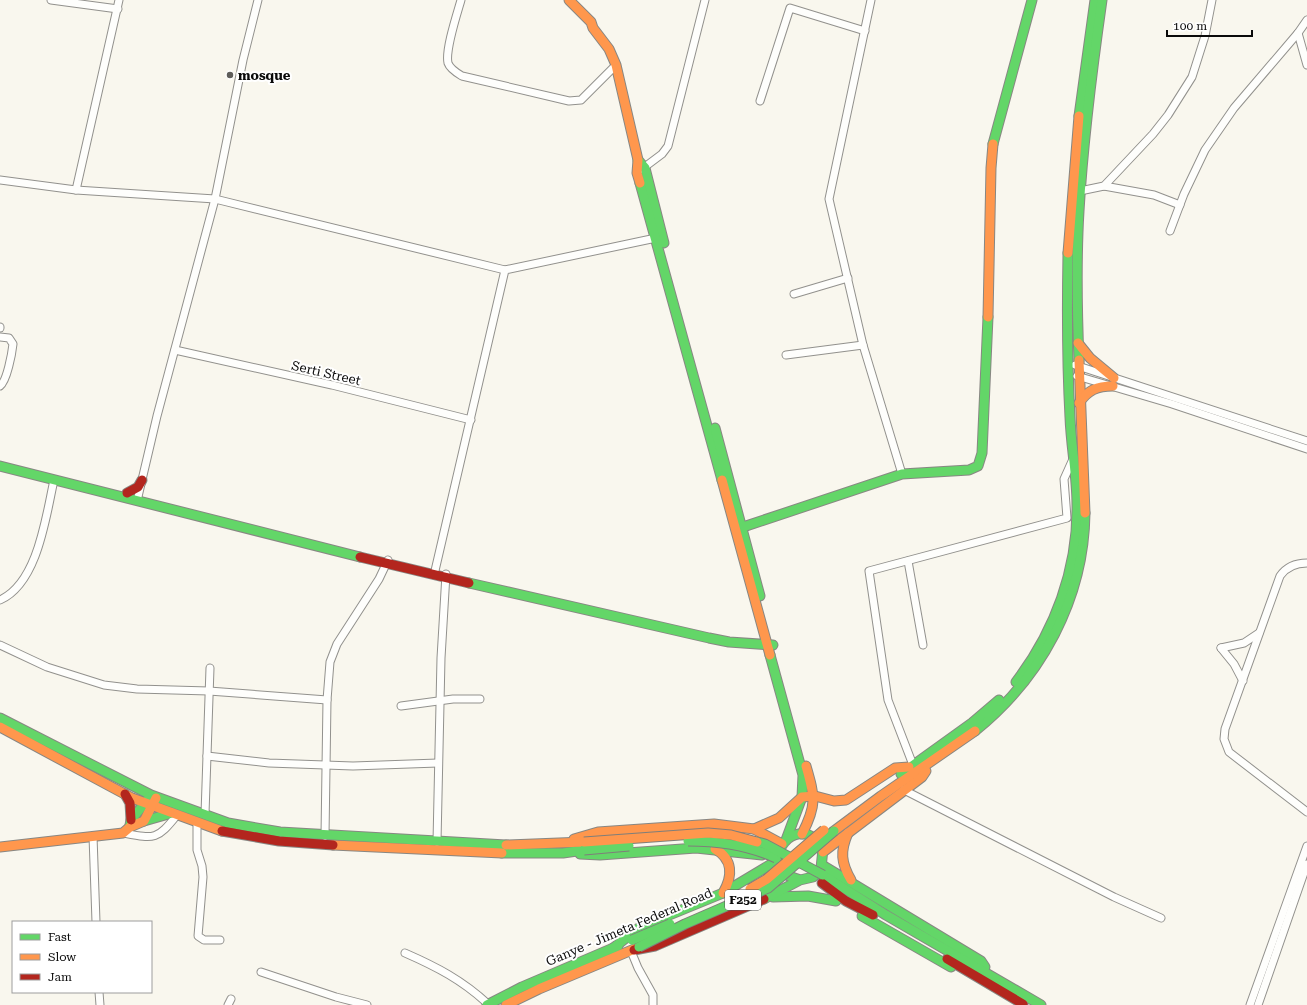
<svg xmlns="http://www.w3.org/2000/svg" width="1307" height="1005" font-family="'Roboto Serif',serif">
  <rect width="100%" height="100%" fill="#f9f7ee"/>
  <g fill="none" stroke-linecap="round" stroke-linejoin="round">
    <g stroke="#92918d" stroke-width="9">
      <g id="street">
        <path d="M51,0L118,9"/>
        <path d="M461,0C457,14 445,50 448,63C450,69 457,73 462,76L569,101L581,100L616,65"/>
        <path d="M871,0L829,199L863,345L902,474"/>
        <path d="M1298,33L1307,65"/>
        <path d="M760,101L790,8L865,31"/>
        <path d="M642,169L662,154L668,146L705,0"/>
        <path d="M0,180L76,190L215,199L505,270"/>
        <path d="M1104,186L1154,195L1180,205"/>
        <path d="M76,190L119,0"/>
        <path d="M1080,191L1104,186L1153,134L1168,115L1192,77L1205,36L1212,0"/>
        <path d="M1170,231L1184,194L1205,150L1234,108L1298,33L1307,20"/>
        <path d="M794,294L848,278"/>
        <path d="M0,328V327"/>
        <path d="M0,337L9,338L13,344C12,353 7,381 0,386"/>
        <path d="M175,350L332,385L471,420"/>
        <path d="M786,355L863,345"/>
        <path d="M1075,365L1307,441"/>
        <path d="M1077,376L1172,404L1307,449"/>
        <path d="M137,501L157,416L215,199L243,60L258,0"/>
        <path d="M908,561L923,645"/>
        <path d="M1307,563C1296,563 1287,566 1280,576L1225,729L1224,739L1229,752L1307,812"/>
        <path d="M434,575L505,270L656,238"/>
        <path d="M0,600C38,583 46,516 54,480"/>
        <path d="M0,645L47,667L104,685L137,689L209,691L327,700"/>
        <path d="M1221,648L1244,643L1259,633"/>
        <path d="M1221,648L1234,664L1243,681"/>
        <path d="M401,706L453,699H480"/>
        <path d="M207,756L269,763L353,766L438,763"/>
        <path d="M913,765L888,700L869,571L1067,518L1064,479L1073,459"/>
        <path d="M904,790L1114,897L1161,918"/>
        <path d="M205,814L210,668"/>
        <path d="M197,822V850L202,866L203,877L198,936L204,940H220"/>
        <path d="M123,833C155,839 157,840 177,815"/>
        <path d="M93,836L96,922"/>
        <path d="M325,836L327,700L330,662L337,644L379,579L388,560"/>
        <path d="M437,842L441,658L446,574"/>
        <path d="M631,951L638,968L653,995V1005"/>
        <path d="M405,953C437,967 462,980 488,1004"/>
        <path d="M261,972L336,997L367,1005"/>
        <path d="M99,992L100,1005"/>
        <path d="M228,1005L231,999"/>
        <path d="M1250,1005L1307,846"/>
        <path d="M1258,1005L1307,864"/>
      </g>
    </g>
    <g stroke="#888783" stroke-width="11">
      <g id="fast">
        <path d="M1079,116L1095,0"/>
        <path d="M993,144L1032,0"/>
        <path d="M638,160L645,168L664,243"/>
        <path d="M640,183L722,480"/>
        <path d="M1079,360C1077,311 1076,261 1079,211C1083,141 1092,70 1102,0"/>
        <path d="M715,428L760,596"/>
        <path d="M0,466L360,557"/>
        <path d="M743,527L902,474L969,470L978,466L982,453L988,317"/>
        <path d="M469,583L709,638L729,642L773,645"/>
        <path d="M770,655L803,775L802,797L786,840"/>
        <path d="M1016,682C1055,631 1078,569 1077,505C1077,475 1071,446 1070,417C1067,362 1067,308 1068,253"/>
        <path d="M0,718L151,795L228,823L280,832L506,845"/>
        <path d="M975,731C1041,678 1084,599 1085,513"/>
        <path d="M901,774L972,723L999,700"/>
        <path d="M144,821L172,813"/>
        <path d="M130,825L131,820L150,797"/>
        <path d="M502,853H563L584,850"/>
        <path d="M580,854L600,855L696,848L762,855"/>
        <path d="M822,865L981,961L985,967"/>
        <path d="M823,875L886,915L1041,1005"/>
        <path d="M773,897L808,896L836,901"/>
        <path d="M764,899L800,880L813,877L821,868L823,849C821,846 818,841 815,839C795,821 764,853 786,874C789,877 795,878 800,880"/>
        <path d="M862,916L951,967"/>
        <path d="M612,949L640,927L723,893L778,860"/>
        <path d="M487,1005L522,987L618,946"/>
      </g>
    </g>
    <g stroke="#888783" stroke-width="11">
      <g id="slow">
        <path d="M569,0L591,22L593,28L609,49L616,65L638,160L637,173L640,183"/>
        <path d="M1068,253L1079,116"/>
        <path d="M988,317L991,168L993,144"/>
        <path d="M1078,343L1090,358L1114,378"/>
        <path d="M1079,360L1085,513"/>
        <path d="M1079,403C1088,390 1097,386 1113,386"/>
        <path d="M722,480L770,655"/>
        <path d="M0,727L132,798L222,831"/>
        <path d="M754,829L779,818L802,797L815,796L834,801L846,800L895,768L909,767"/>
        <path d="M834,831L881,796L975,731"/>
        <path d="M848,833C840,851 841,863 851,880"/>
        <path d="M802,834C817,805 815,797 806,766"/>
        <path d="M574,839L598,832L714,824L754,829L782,844"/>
        <path d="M333,845L502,853"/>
        <path d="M506,845L584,842"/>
        <path d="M0,847L123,833L130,827L144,821L156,798"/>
        <path d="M715,849C733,859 733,876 723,893"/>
        <path d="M823,852L922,777L926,771"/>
        <path d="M506,1005L539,989L639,947"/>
      </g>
    </g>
    <g stroke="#888783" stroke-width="11">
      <g id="jam">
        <path d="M127,493L138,487L142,480"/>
        <path d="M360,557L469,583"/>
        <path d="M125,794L130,803L131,820"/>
        <path d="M222,831L279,841L333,845"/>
        <path d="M822,883L846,901L873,915"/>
        <path d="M634,950L655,946L764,899"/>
        <path d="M947,959L1023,1004"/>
      </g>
    </g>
    <use href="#street" stroke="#fefefc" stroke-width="7"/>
    <use href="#fast" stroke="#63d668" stroke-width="9"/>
    <use href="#slow" stroke="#ff974d" stroke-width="9"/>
    <use href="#jam" stroke="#b3261e" stroke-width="9"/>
    <g stroke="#7f7e7a" stroke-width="11" stroke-linecap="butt">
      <g id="fast-bridge">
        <path d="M688,841C719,841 748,845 776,858"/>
        <path d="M757,842L765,844L823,875"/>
        <path d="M584,850L629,846"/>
        <path d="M632,940L670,924"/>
        <path d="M639,947L685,924L768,888L834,831"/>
      </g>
    </g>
    <g stroke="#7f7e7a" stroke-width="11" stroke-linecap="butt">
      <g id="slow-bridge">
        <path d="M584,842L708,833L731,835L757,842"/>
        <path d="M750,889L767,879L824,830"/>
      </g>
    </g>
    <use href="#fast-bridge" stroke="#63d668" stroke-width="9"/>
    <use href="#slow-bridge" stroke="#ff974d" stroke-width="9"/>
  </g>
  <circle fill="#5e5d5a" stroke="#fff" stroke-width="1.5" cx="230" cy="75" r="4"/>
  <g text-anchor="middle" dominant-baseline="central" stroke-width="4" stroke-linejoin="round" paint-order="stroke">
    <rect fill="#fff" stroke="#545454" stroke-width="1" x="725" y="890" width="36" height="20" rx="3"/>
    <g font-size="12" font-weight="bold" fill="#0a0a0a">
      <text x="743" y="900">F252</text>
    </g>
    <g font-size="13" font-weight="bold" fill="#0a0a0a" stroke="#fff" text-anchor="start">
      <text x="238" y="75">mosque</text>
    </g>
    <g font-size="13" fill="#0a0a0a" stroke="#fff">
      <text transform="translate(326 373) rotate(13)">Serti Street</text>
      <text transform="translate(629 927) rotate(-23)">Ganye - Jimeta Federal Road</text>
    </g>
  </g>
  <rect x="12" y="921" width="140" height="72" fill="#ffffff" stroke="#9d9d9d"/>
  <rect x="20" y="934" width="20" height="6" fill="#63d668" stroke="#9d9d9d"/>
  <text x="48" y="941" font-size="12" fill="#0a0a0a">Fast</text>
  <rect x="20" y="954" width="20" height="6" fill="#ff974d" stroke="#9d9d9d"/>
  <text x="48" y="961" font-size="12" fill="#0a0a0a">Slow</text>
  <rect x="20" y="974" width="20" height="6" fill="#b3261e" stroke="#9d9d9d"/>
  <text x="48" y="981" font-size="12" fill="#0a0a0a">Jam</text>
  <path d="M1167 30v6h85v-6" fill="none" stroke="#0a0a0a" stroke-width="2"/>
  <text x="1173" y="30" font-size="12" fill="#0a0a0a" stroke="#ffffff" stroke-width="3" paint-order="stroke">100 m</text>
</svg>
